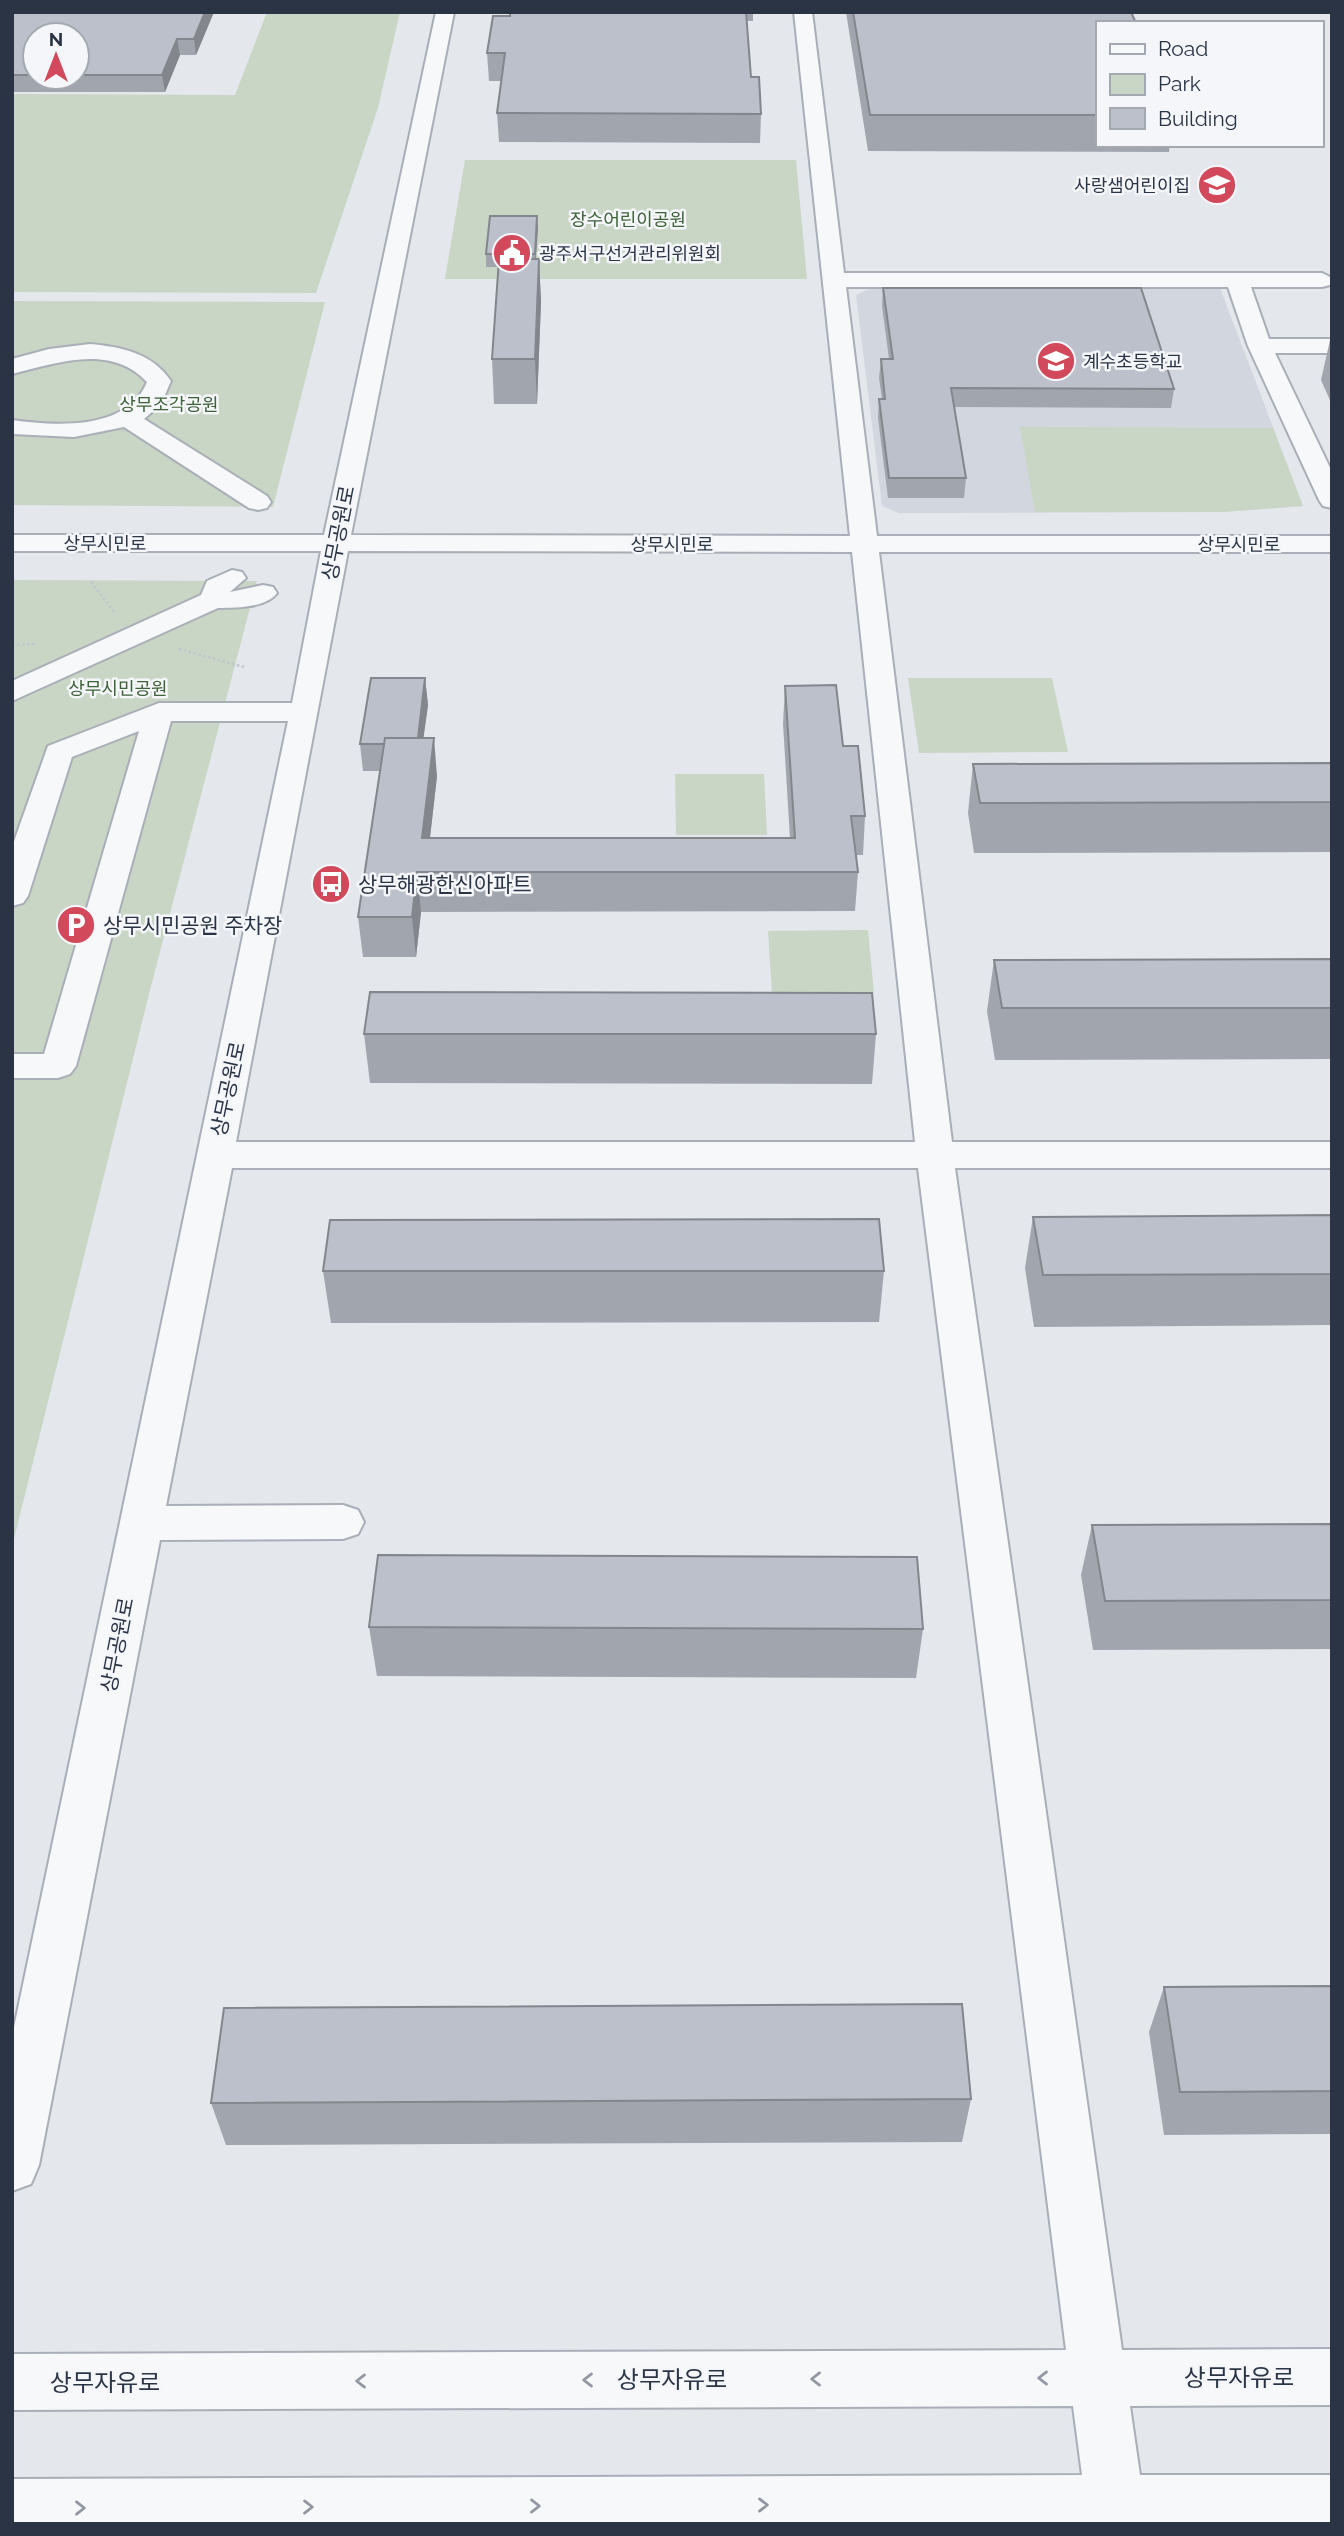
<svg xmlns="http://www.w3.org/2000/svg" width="1344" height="2536" font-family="Raleway,'Noto Sans KR',sans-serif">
  <rect width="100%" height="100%" fill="#e4e7ec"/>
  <path fill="#d2d6de" d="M871,288H1220L1303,506L1223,512L899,513L882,506L856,295Z"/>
  <g fill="#c9d6c5">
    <path d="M267,12H400L378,108L316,293L12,292V94L235,95Z"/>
    <path d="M465,160H796L807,279H445Z"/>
    <path d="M12,301L325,302L273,507L12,505Z"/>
    <path d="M1020,427L1273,428L1303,506L1223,512H1035Z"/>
    <path d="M12,580L257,581L149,994L12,1547Z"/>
    <path d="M908,678H1052L1068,752L919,753Z"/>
    <path d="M675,774H764L767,835H676Z"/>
    <path d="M868,930L874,993L772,994L768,931Z"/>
  </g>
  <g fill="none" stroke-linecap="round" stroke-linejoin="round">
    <g stroke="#a9aeb7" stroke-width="4">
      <g id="minor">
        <path d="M436,12H454L351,535L850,536L794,12H812L844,273H1322L1332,278L1330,285L1322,287H1251L1269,339H1332V353H1275L1332,472V508L1323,506L1319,500L1248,346L1228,287H846L877,536H1332V552H879L952,1142H1332V1168H955L1122,2350L1332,2349V2405L1130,2406L1140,2475H1332V2524H12V2479L1082,2475L1073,2406L12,2410V2354L1066,2350L918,1168H232L166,1506L343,1505L358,1510L364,1522L358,1534L343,1539L160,1540L39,2165L31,2184L12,2191V2037L288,721H171L76,1066L70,1074L58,1078H12V1054H44L139,731L72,757L28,896L23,903L12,906V847L48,746L159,703H292L321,551H12V535H324ZM348,551L852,552L915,1142H236Z"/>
        <path d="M90,344C122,347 152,353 171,381L161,404L144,419L267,496L271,502L267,508L258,510L249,508L124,427L74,437L12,434V420C56,426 127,431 147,382C110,343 57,363 12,374V359L49,349Z"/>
        <path d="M232,570L242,572L246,578L230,592L263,585L273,587L277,593C266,608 235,608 218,608L12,701V681L201,595L207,581Z"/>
      </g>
    </g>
    <g stroke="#c2c5cb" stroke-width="2.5" stroke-dasharray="2.5 2.5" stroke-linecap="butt">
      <path d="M91,582L114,612"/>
      <path d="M12,645L36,644"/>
      <path d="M179,649L244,667"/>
    </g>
    <use href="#minor" fill="#f7f8fa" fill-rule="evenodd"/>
  </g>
  <g fill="#a1a5ae" fill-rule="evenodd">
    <path d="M12,12H214L196,55H180L165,92H12ZM35,35H77V77H35Z"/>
    <path d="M510,12H753V21H747L751,77L761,114L760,143L499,142L497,113L501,81H489L487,53L510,16Z"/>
    <path d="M846,12H1131L1097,23V145H1170L1169,152L868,151Z"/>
    <path d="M538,228L536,259H539L541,302L537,404H494L492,359L498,267H486V254Z"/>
    <path d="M883,288L1174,389L1171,408L954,407L966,478L964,498H888L878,418L879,399H882L879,378L881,359H889L882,306Z"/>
    <path d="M1330,340H1332V405L1321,380Z"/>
    <path d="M425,678L428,705L423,738L437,776L430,838H790L783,724L785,686L843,746L865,816L863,855H856L858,872L855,911L421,912L416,957H363L358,917L381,771H363L360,744Z"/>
    <path d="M1332,763V852L974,853L968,813L973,764Z"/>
    <path d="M1332,959V1059L995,1060L987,1011L994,960Z"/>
    <path d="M364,1034H876L872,1084L370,1083Z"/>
    <path d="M1332,1215V1325L1034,1327L1025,1268L1033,1217Z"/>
    <path d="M323,1271H884L879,1322L331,1323Z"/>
    <path d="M1332,1524V1649L1093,1650L1081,1575L1092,1525Z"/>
    <path d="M369,1627L923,1629L916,1678L377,1676Z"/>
    <path d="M1332,1986V2134L1164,2135L1149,2032L1164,1987Z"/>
    <path d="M971,2099L962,2142L226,2145L211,2103Z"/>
  </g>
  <g fill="#83868d">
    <path d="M205,12H214L196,55L194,39Z"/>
    <path d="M177,39L180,55L165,92L162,75Z"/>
    <path d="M537,216L538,228L535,266V254Z"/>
    <path d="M539,259L541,302L537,404L535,359Z"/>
    <path d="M425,678L428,705L419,771L417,744Z"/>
    <path d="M434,738L437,776L426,872L422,838Z"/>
    <path d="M417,872L421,912L416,957L412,917Z"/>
  </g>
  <g fill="#bbc0ca" stroke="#83868d" stroke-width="2">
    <path d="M12,12H205L194,39H177L162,75H77V35H35V75H12Z"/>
    <path d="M510,12H746L751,77H759L761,114L497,113L505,53H487L493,16H510Z"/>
    <path d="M853,12H1131L1136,23H1097V115H870Z"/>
    <path d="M490,216H537L535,254H486Z"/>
    <path d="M499,259H539L535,359H492Z"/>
    <path d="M883,288H1141L1174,389L951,388L966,478H889L879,399H885L881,359H893Z"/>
    <path d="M371,678H425L418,738H385V744H360Z"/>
    <path d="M836,685L843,746H858L865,816H851L858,872H417L412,917H358L385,738H434L422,838H795L785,686Z"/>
    <path d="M1332,763V802L980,803L973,764Z"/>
    <path d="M1332,959V1008H1002L994,960Z"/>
    <path d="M370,992L872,993L876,1034H364Z"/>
    <path d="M1332,1215V1274L1043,1275L1033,1217Z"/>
    <path d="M879,1219L884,1271H323L330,1220Z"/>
    <path d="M1332,1524V1600L1105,1601L1092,1525Z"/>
    <path d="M378,1555L917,1557L923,1629L369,1627Z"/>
    <path d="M1332,1986V2091L1180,2092L1164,1987Z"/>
    <path d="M962,2004L971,2099L211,2103L224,2008Z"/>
  </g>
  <defs><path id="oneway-chevron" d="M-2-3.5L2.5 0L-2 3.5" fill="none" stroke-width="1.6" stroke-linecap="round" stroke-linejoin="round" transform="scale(1.75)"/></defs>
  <g stroke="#9196a0">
    <use href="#oneway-chevron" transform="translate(1043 2378) rotate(180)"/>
    <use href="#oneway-chevron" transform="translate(816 2379) rotate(180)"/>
    <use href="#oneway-chevron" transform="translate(588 2380) rotate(180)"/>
    <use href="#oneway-chevron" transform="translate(361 2381) rotate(180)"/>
    <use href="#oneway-chevron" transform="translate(763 2505)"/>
    <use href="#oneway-chevron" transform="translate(535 2506)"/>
    <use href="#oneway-chevron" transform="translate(308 2507)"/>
    <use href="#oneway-chevron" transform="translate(80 2508)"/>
  </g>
  <defs>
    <g id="school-disc" transform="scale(2.0125)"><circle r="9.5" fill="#d1495b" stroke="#f4f6f9"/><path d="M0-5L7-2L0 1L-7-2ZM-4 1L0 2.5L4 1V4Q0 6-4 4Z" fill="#fff"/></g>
    <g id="civic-disc" transform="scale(2.0125)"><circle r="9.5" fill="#d1495b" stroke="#f4f6f9"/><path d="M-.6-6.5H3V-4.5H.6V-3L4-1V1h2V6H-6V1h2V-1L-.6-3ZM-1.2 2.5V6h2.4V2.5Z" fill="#fff"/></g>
    <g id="bus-disc" transform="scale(2.0125)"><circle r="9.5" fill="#d1495b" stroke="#f4f6f9"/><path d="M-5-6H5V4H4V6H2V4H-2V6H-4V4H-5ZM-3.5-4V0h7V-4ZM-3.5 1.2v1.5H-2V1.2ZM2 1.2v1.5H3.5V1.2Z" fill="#fff"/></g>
    <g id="parking-disc" transform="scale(2.0125)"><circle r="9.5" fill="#d1495b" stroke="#f4f6f9"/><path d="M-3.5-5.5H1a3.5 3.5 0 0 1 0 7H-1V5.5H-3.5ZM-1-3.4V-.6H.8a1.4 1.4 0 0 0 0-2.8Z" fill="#fff"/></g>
  </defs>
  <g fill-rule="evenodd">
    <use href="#school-disc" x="1217" y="185"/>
    <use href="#civic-disc" x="512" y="253"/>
    <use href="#school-disc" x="1056" y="361"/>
    <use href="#bus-disc" x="331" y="884"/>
    <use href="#parking-disc" x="76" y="925"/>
  </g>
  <g text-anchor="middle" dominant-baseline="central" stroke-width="5" stroke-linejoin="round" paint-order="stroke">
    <g font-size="18" fill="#2b3445" stroke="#f4f6f9" text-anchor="start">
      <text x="1190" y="185" text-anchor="end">사랑샘어린이집</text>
      <text x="539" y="253">광주서구선거관리위원회</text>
      <text x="1083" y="361">계수초등학교</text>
    </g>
    <g font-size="18" fill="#3f6138" stroke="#f4f6f9">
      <text x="628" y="219">장수어린이공원</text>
      <text x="169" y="404">상무조각공원</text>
      <text x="118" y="688">상무시민공원</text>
    </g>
    <g font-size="18" fill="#2b3445" stroke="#f4f6f9">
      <text x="105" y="543">상무시민로</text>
      <text x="672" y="544">상무시민로</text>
      <text x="1239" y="544">상무시민로</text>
    </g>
    <g font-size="21" fill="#2b3445" stroke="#f4f6f9">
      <text transform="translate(338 533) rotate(-79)">상무공원로</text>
      <text transform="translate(228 1089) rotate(-78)">상무공원로</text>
      <text transform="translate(117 1645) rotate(-79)">상무공원로</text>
    </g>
    <g font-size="21" fill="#2b3445" stroke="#f4f6f9" text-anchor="start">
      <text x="358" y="884">상무해광한신아파트</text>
      <text x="103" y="925">상무시민공원 주차장</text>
    </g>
    <g font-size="24" fill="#2b3445" stroke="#f4f6f9">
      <text x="1239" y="2377">상무자유로</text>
      <text x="672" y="2379">상무자유로</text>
      <text x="105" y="2382">상무자유로</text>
    </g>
  </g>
  <rect width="1344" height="2536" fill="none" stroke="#2b3445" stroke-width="28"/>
  <rect x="1096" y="21" width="228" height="126" fill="#f4f6f9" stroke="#a4a8b1" stroke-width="2"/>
  <rect x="1110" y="44" width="35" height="10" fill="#f7f8fa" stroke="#a4a8b1" stroke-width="2"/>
  <text x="1158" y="56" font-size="21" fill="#2b3445">Road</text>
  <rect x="1110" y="74" width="35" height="21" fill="#c9d6c5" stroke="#a4a8b1" stroke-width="2"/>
  <text x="1158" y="91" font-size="21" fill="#2b3445">Park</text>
  <rect x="1110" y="108" width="35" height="21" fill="#bbc0ca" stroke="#a4a8b1" stroke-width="2"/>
  <text x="1158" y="126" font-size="21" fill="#2b3445">Building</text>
  <g transform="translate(56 56)"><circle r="33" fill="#f4f6f9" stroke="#a4a8b1" stroke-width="2"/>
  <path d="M0-5L12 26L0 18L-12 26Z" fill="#d1495b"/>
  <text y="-10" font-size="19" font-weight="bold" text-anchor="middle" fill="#2b3445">N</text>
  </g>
</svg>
